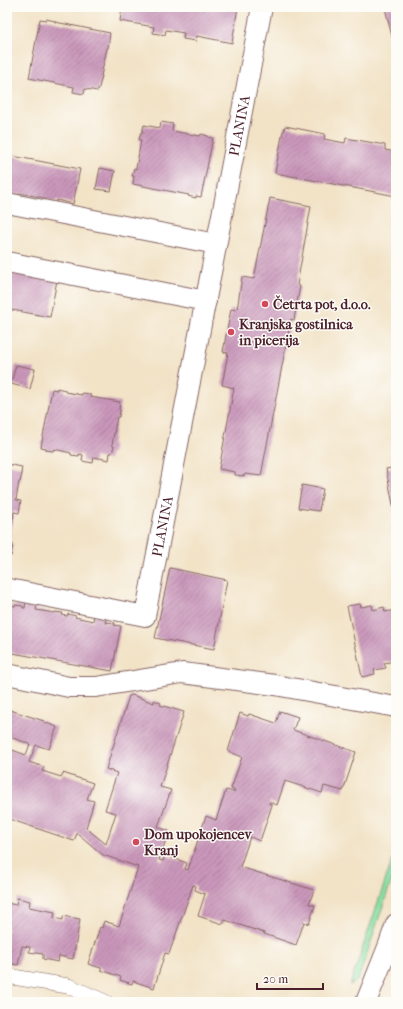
<svg xmlns="http://www.w3.org/2000/svg" width="403" height="1009" font-family="'IM FELL French Canon',serif">
  <defs>
    <pattern id="building-hatch" width="6" height="6" patternUnits="userSpaceOnUse"><rect width="6" height="6" fill="#ca97bb"/><path d="M-1 1l2-2M0 6l6-6M5 7l2-2" fill="none" stroke="#a67b98"/></pattern>
  </defs>
  <rect width="100%" height="100%" fill="#fdfcf7"/>
  <filter id="ink" filterUnits="userSpaceOnUse"><feTurbulence type="fractalNoise" baseFrequency=".025" numOctaves="2"/><feDisplacementMap in="SourceGraphic" scale="8" xChannelSelector="R" yChannelSelector="G"/><feConvolveMatrix kernelMatrix="1 2 1 2 8 2 1 2 1" color-interpolation-filters="sRGB"/></filter>
  <filter id="wash" filterUnits="userSpaceOnUse"><feTurbulence type="fractalNoise" baseFrequency=".012" numOctaves="4" result="noise"/><feDisplacementMap in="SourceGraphic" scale="16" xChannelSelector="R" yChannelSelector="G"/><feGaussianBlur stdDeviation="0.9" result="paint"/><feColorMatrix in="noise" values="0 0 0 0 0 0 0 0 0 0 0 0 0 0 0 0 0 1.4 0 .05"/><feComposite in="paint" operator="in"/></filter>
  <g filter="url(#wash)">
    <rect width="100%" height="100%" fill="#f2e3c7"/>
    <path fill="#89e1a5" stroke="#6a8068" d="M396,849V867L358,980L350,985Z"/>
    <g id="blocks">
      <g fill="url(#building-hatch)">
        <path d="M122,7H238L232,43L197,36L196,41L183,39L184,33L166,30L165,35L153,33L154,27L120,21Z"/>
        <path d="M389,7H396V53L385,8Z"/>
        <path d="M40,19L46,20V19L55,21V22L110,33L108,48H107L101,76H102L98,91L85,89L84,94L73,92L74,87L29,78Z"/>
        <path d="M161,122L173,124L172,131L200,136L201,134L208,136V137L213,138L201,197L196,196V198L188,196L189,195L133,184L134,176H132L134,168L136,169L141,140H139L141,132L142,133L144,125L160,128Z"/>
        <path d="M285,126L325,134L324,139L345,143L346,138L385,145V150L396,152V196L275,173L283,131H284Z"/>
        <path d="M7,155L80,169L73,204L57,200L56,202L44,200L45,198L19,193V195L7,192Z"/>
        <path d="M100,168L115,171L111,191L96,189Z"/>
        <path d="M270,198L311,206L297,285L300,286L294,320L291,319L261,476L245,474L244,476L235,475V472L219,469L234,388L222,385L228,353L223,352L231,309L237,310L242,277L254,279Z"/>
        <path d="M7,271L57,280L50,317L7,309Z"/>
        <path d="M16,365L35,369L30,389L11,384Z"/>
        <path d="M57,388L65,390V392L82,395V393L90,394V397L120,402L119,409L120,410L119,417H117L112,445L114,446L112,453H110L109,460L94,457L93,463L82,461L83,455L79,454V456L71,455V453L54,449L53,451L46,450V448L41,447L52,389L57,390Z"/>
        <path d="M7,464L22,467L21,474H22L20,482H19L16,500L21,501L19,513L14,512L13,515H14L10,532H11L9,541L8,540V543L13,544L11,556L7,555Z"/>
        <path d="M396,467V515H395L386,469Z"/>
        <path d="M302,485L323,489L319,511L298,508Z"/>
        <path d="M170,568L227,580L214,649L155,638Z"/>
        <path d="M26,602L37,604L36,610L55,613V612L63,613L62,615L67,616L68,614L76,616L75,617L93,621L94,615L106,617L105,623H107V622L115,623L114,625L121,626L112,671L7,652V617L9,605L15,606V605L23,606V608H25Z"/>
        <path d="M360,604L361,607L372,605L373,610L384,607L385,612L396,610V655L394,656L395,661L384,663L386,668L374,670L375,674L362,677L347,606Z"/>
        <path d="M132,695L154,703V700L161,703L160,705L184,712L160,787L171,790L158,827L169,831L159,860L163,861L165,855L187,863L185,869L188,870L206,816L216,820L226,790L234,792L235,790L231,789L242,757L228,751L240,713L248,716L249,714L276,723L280,711L298,717L293,730L356,752L343,791L324,786L322,793L285,781L277,805L270,802L269,804L272,805L260,841L250,837L240,867L314,890L309,904L315,905L309,924L304,922L296,945L264,934V933L225,920L223,924L198,916L205,894L195,890L196,886L193,885L169,954L165,953L154,988L133,981L132,984L120,980L121,977L101,970V968L88,964L100,927L102,928L104,921L119,926L138,867L103,855L77,833L74,841L9,819V818L7,817V748L26,755L30,744L7,736V709L44,721V722L57,727L49,749L36,745L29,762L44,767L42,771L61,777L63,773L93,783L87,799L94,801L86,828L106,844L116,813L105,810L117,773L106,769L129,696Z"/>
        <path d="M17,898L30,901L29,907L55,912L54,918L63,920V916L80,919L73,959L59,956L58,962L43,959V954L29,952L30,947L22,946L18,965L7,963V903L16,905Z"/>
      </g>
    </g>
  </g>
  <g filter="url(#ink)">
    <use href="#blocks" fill-opacity="0" stroke="#856462" stroke-width="1"/>
    <g fill="none" stroke-linecap="round" stroke-linejoin="round">
      <g stroke="#856462" stroke-width="16">
        <path id="pedestrian" d="M7,976L68,986L105,1002"/>
      </g>
      <g stroke="#856462" stroke-width="22">
        <g id="minor">
          <path d="M7,203L216,244"/>
          <path d="M7,262L206,301"/>
          <path id="s1" d="M9,589L145,616L262,7"/>
          <path d="M7,674L69,687H96L182,673L275,685L396,707"/>
          <path d="M366,1002L388,947L396,924"/>
        </g>
      </g>
      <use href="#pedestrian" stroke="#fff" stroke-width="15"/>
      <use href="#minor" stroke="#fff" stroke-width="20"/>
    </g>
  </g>
  <g fill="#d1495b" stroke="#fdfcf7" stroke-width="1.5">
    <circle cx="265" cy="304" r="4"/>
    <circle cx="231" cy="332" r="4"/>
    <circle cx="136" cy="842" r="4"/>
  </g>
  <g text-anchor="middle" dominant-baseline="central" stroke-width="3" stroke-linejoin="round" paint-order="stroke">
    <g font-size="14" fill="#4a1f2b" stroke="#fdfcf7">
      <text stroke="none"><textPath href="#s1" startOffset="638">PLANINA</textPath></text>
      <text stroke="none"><textPath href="#s1" startOffset="230">PLANINA</textPath></text>
    </g>
    <g font-size="14" font-weight="bold" fill="#4a1f2b" stroke="#fdfcf7" text-anchor="start">
      <text x="273" y="304">Četrta pot, d.o.o.</text>
      <text x="239" y="324">Kranjska gostilnica<tspan x="239" dy="16">in picerija</tspan></text>
      <text x="144" y="834">Dom upokojencev<tspan x="144" dy="16">Kranj</tspan></text>
    </g>
  </g>
  <rect width="403" height="1009" fill="none" stroke="#fdfcf7" stroke-width="24"/>
  <path d="M257 983v6h66v-6" fill="none" stroke="#4a1f2b" stroke-width="2"/>
  <text x="263" y="983" font-size="12" fill="#4a1f2b" stroke="#fdfcf7" stroke-width="3" paint-order="stroke">20 m</text>
</svg>
